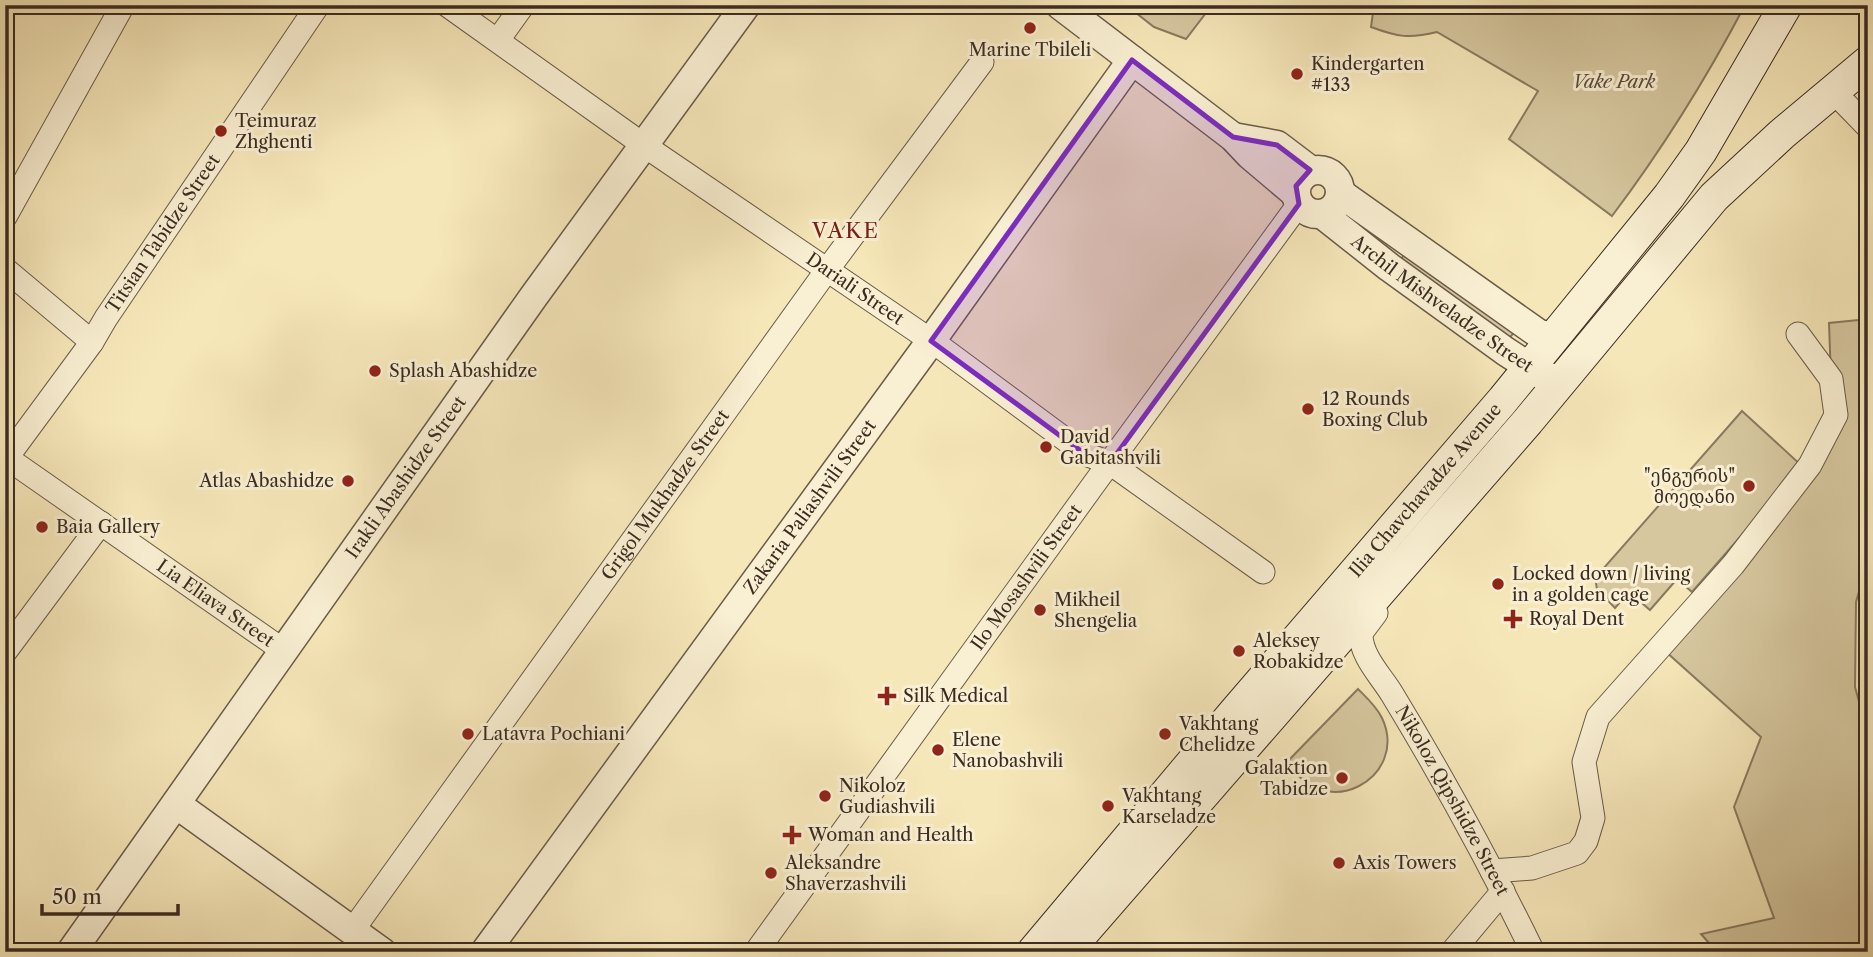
<svg xmlns="http://www.w3.org/2000/svg" width="1873" height="957" font-family="'Libre Caslon Text','Noto Serif Georgian',serif">
  <rect width="100%" height="100%" fill="#f6e7b9"/>
  <filter id="stains"><feTurbulence type="fractalNoise" baseFrequency=".00286" numOctaves="4"/><feColorMatrix values="0 0 0 0 .2 0 0 0 0 .09 0 0 0 0 .02 0 0 0 .5 -.17"/></filter>
  <radialGradient id="worn" r=".72"><stop offset=".6" stop-color="#630" stop-opacity="0"/><stop offset="1" stop-color="#630" stop-opacity=".3"/></radialGradient>
  <g fill="#d6c79f" stroke="#887a60" stroke-width="2">
    <path d="M1126,5H1212L1186,39L1154,27Z"/>
    <path d="M1374,5H1745C1705,81 1664,147 1612,216L1509,139L1538,91L1437,32C1409,39 1398,37 1371,27Z"/>
    <path d="M1407,251L1518,328L1506,342L1398,263Z"/>
    <path d="M1868,319V561L1856,602L1855,687L1868,734V952H1717L1701,934L1774,918L1734,807L1761,737L1664,650L1836,415L1831,379L1829,323Z"/>
    <path d="M1742,411L1802,466L1692,592L1677,579L1650,610L1629,592L1615,608L1597,589L1595,578Z"/>
    <path d="M1358,689C1367,698 1377,707 1382,718C1410,777 1324,826 1288,761Z"/>
  </g>
  <g fill="none" stroke-linecap="round" stroke-linejoin="round">
    <g stroke="#6a5b48" stroke-width="25">
      <g id="minor">
        <path id="s1" d="M447,5L645,146L939,346L1085,454L1110,463L1263,572"/>
        <path d="M498,40L523,5"/>
        <path d="M1833,91L1868,127"/>
        <path d="M5,217L123,5"/>
        <path d="M5,269L92,342"/>
        <path id="s2" d="M7,458L284,651"/>
        <path id="s3" d="M5,460L92,342L106,318L318,5"/>
        <path id="s4" d="M1376,613L1361,633C1360,655 1381,676 1392,694C1443,778 1490,864 1533,952"/>
        <path d="M5,652L101,523"/>
        <path d="M1492,871L1532,868L1577,853L1586,841L1593,818L1584,762L1598,717L1733,565L1810,465L1836,415L1831,379L1798,334"/>
        <path id="s5" d="M352,931L827,270L982,62"/>
        <path id="s6" d="M756,952L1094,484L1299,204"/>
        <path d="M1452,952L1503,891"/>
      </g>
    </g>
    <g stroke="#6a5b48" stroke-width="31">
      <g id="tertiary">
        <path d="M1060,5L1233,137L1250,155L1295,193"/>
        <path d="M1233,137L1277,145L1310,170"/>
        <circle cx="1318" cy="192" r="22"/>
        <path d="M1340,193L1539,334L1555,337"/>
        <path id="s7" d="M1322,214L1389,267L1505,351L1545,377H1549"/>
        <path d="M176,804L382,952"/>
        <path id="s8" d="M71,952L534,296L746,5"/>
        <path id="s9" d="M485,952L931,341L1132,60"/>
      </g>
    </g>
    <g stroke="#3b2c22" stroke-width="34">
      <g id="secondary">
        <path id="s10" d="M1033,952L1234,713L1503,400L1669,196L1701,151L1786,5"/>
        <path d="M1066,952L1528,421L1714,197L1782,134L1868,62"/>
      </g>
    </g>
    <use href="#minor" stroke="#f9efd2" stroke-width="23"/>
    <use href="#tertiary" stroke="#f9efd2" stroke-width="28"/>
    <use href="#secondary" stroke="#f9efd2" stroke-width="32"/>
  </g>
  <path fill="#7b2cbf" fill-opacity="0.2" stroke="#7b2cbf" stroke-width="5" stroke-linejoin="round" d="M1132,60L1233,137L1277,145L1310,170L1296,186L1299,204L1110,463L1085,454L931,341Z"/>
  <g fill="#8f2418" stroke="#f9efd2" stroke-width="2.5">
    <circle cx="1030" cy="28" r="7"/>
    <circle cx="1297" cy="74" r="7"/>
    <circle cx="221" cy="131" r="7"/>
    <circle cx="375" cy="371" r="7"/>
    <circle cx="1308" cy="409" r="7"/>
    <circle cx="1046" cy="447" r="7"/>
    <circle cx="348" cy="481" r="7"/>
    <circle cx="1749" cy="486" r="7"/>
    <circle cx="42" cy="527" r="7"/>
    <circle cx="1498" cy="584" r="7"/>
    <circle cx="1040" cy="610" r="7"/>
    <path d="M1509.5 608.5h7v7h7v7h-7v7h-7v-7h-7v-7h7z"/>
    <circle cx="1239" cy="651" r="7"/>
    <path d="M883.5 685.5h7v7h7v7h-7v7h-7v-7h-7v-7h7z"/>
    <circle cx="468" cy="734" r="7"/>
    <circle cx="1165" cy="734" r="7"/>
    <circle cx="938" cy="750" r="7"/>
    <circle cx="1342" cy="778" r="7"/>
    <circle cx="825" cy="796" r="7"/>
    <circle cx="1108" cy="806" r="7"/>
    <path d="M788.5 824.5h7v7h7v7h-7v7h-7v-7h-7v-7h7z"/>
    <circle cx="1339" cy="863" r="7"/>
    <circle cx="771" cy="873" r="7"/>
  </g>
  <g text-anchor="middle" dominant-baseline="central" stroke-width="6" stroke-linejoin="round" paint-order="stroke">
    <g font-size="18" fill="#3b2c22" stroke="#f9efd2" text-anchor="start">
      <text x="1030" y="50" text-anchor="middle">Marine Tbileli</text>
      <text x="1311" y="64">Kindergarten<tspan x="1311" dy="21">#133</tspan></text>
      <text x="235" y="121">Teimuraz<tspan x="235" dy="21">Zhghenti</tspan></text>
      <text x="389" y="371">Splash Abashidze</text>
      <text x="1322" y="399">12 Rounds<tspan x="1322" dy="21">Boxing Club</tspan></text>
      <text x="1060" y="437">David<tspan x="1060" dy="21">Gabitashvili</tspan></text>
      <text x="1735" y="476" text-anchor="end">"ენგურის"<tspan x="1735" dy="21">მოედანი</tspan></text>
      <text x="334" y="481" text-anchor="end">Atlas Abashidze</text>
      <text x="56" y="527">Baia Gallery</text>
      <text x="1512" y="574">Locked down / living<tspan x="1512" dy="21">in a golden cage</tspan></text>
      <text x="1054" y="600">Mikheil<tspan x="1054" dy="21">Shengelia</tspan></text>
      <text x="1529" y="619">Royal Dent</text>
      <text x="1253" y="641">Aleksey<tspan x="1253" dy="21">Robakidze</tspan></text>
      <text x="903" y="696">Silk Medical</text>
      <text x="1179" y="724">Vakhtang<tspan x="1179" dy="21">Chelidze</tspan></text>
      <text x="482" y="734">Latavra Pochiani</text>
      <text x="952" y="740">Elene<tspan x="952" dy="21">Nanobashvili</tspan></text>
      <text x="1328" y="768" text-anchor="end">Galaktion<tspan x="1328" dy="21">Tabidze</tspan></text>
      <text x="839" y="786">Nikoloz<tspan x="839" dy="21">Gudiashvili</tspan></text>
      <text x="1122" y="796">Vakhtang<tspan x="1122" dy="21">Karseladze</tspan></text>
      <text x="808" y="835">Woman and Health</text>
      <text x="785" y="863">Aleksandre<tspan x="785" dy="21">Shaverzashvili</tspan></text>
      <text x="1353" y="863">Axis Towers</text>
    </g>
    <g font-size="18" font-style="italic" fill="#5a4b3b" stroke="#f9efd2">
      <text x="1614" y="82">Vake Park</text>
    </g>
    <g font-size="18" fill="#3b2c22" stroke="#f9efd2">
      <text stroke="none"><textPath href="#s3" startOffset="276">Titsian Tabidze Street</textPath></text>
      <text stroke="none"><textPath href="#s1" startOffset="497">Dariali Street</textPath></text>
      <text stroke="none"><textPath href="#s7" startOffset="150">Archil Mishveladze Street</textPath></text>
      <text stroke="none"><textPath href="#s8" startOffset="581">Irakli Abashidze Street</textPath></text>
      <text stroke="none"><textPath href="#s10" startOffset="606">Ilia Chavchavadze Avenue</textPath></text>
      <text stroke="none"><textPath href="#s5" startOffset="537">Grigol Mukhadze Street</textPath></text>
      <text stroke="none"><textPath href="#s9" startOffset="551">Zakaria Paliashvili Street</textPath></text>
      <text stroke="none"><textPath href="#s6" startOffset="462">Ilo Mosashvili Street</textPath></text>
      <text stroke="none"><textPath href="#s2" startOffset="254">Lia Eliava Street</textPath></text>
      <text stroke="none"><textPath href="#s4" startOffset="217">Nikoloz Qipshidze Street</textPath></text>
    </g>
    <g font-size="21" letter-spacing="2" fill="#7a1f14" stroke="#f9efd2">
      <text x="846" y="230">VAKE</text>
    </g>
  </g>
  <rect width="1873" height="957" fill="none" stroke="#f6e7b9" stroke-width="28"/>
  <rect x="7" y="7" width="1859" height="943" fill="none" stroke="#3b2c22" stroke-width="3.5"/>
  <rect x="14" y="14" width="1845" height="929" fill="none" stroke="#3b2c22" stroke-width="2"/>
  <path d="M42 904v10h136v-10" fill="none" stroke="#3b2c22" stroke-width="3.5"/>
  <text x="52" y="904" font-size="21" fill="#3b2c22" stroke="#f9efd2" stroke-width="5" paint-order="stroke">50 m</text>
  <rect width="100%" height="100%" filter="url(#stains)"/>
  <rect width="100%" height="100%" fill="url(#worn)"/>
</svg>
